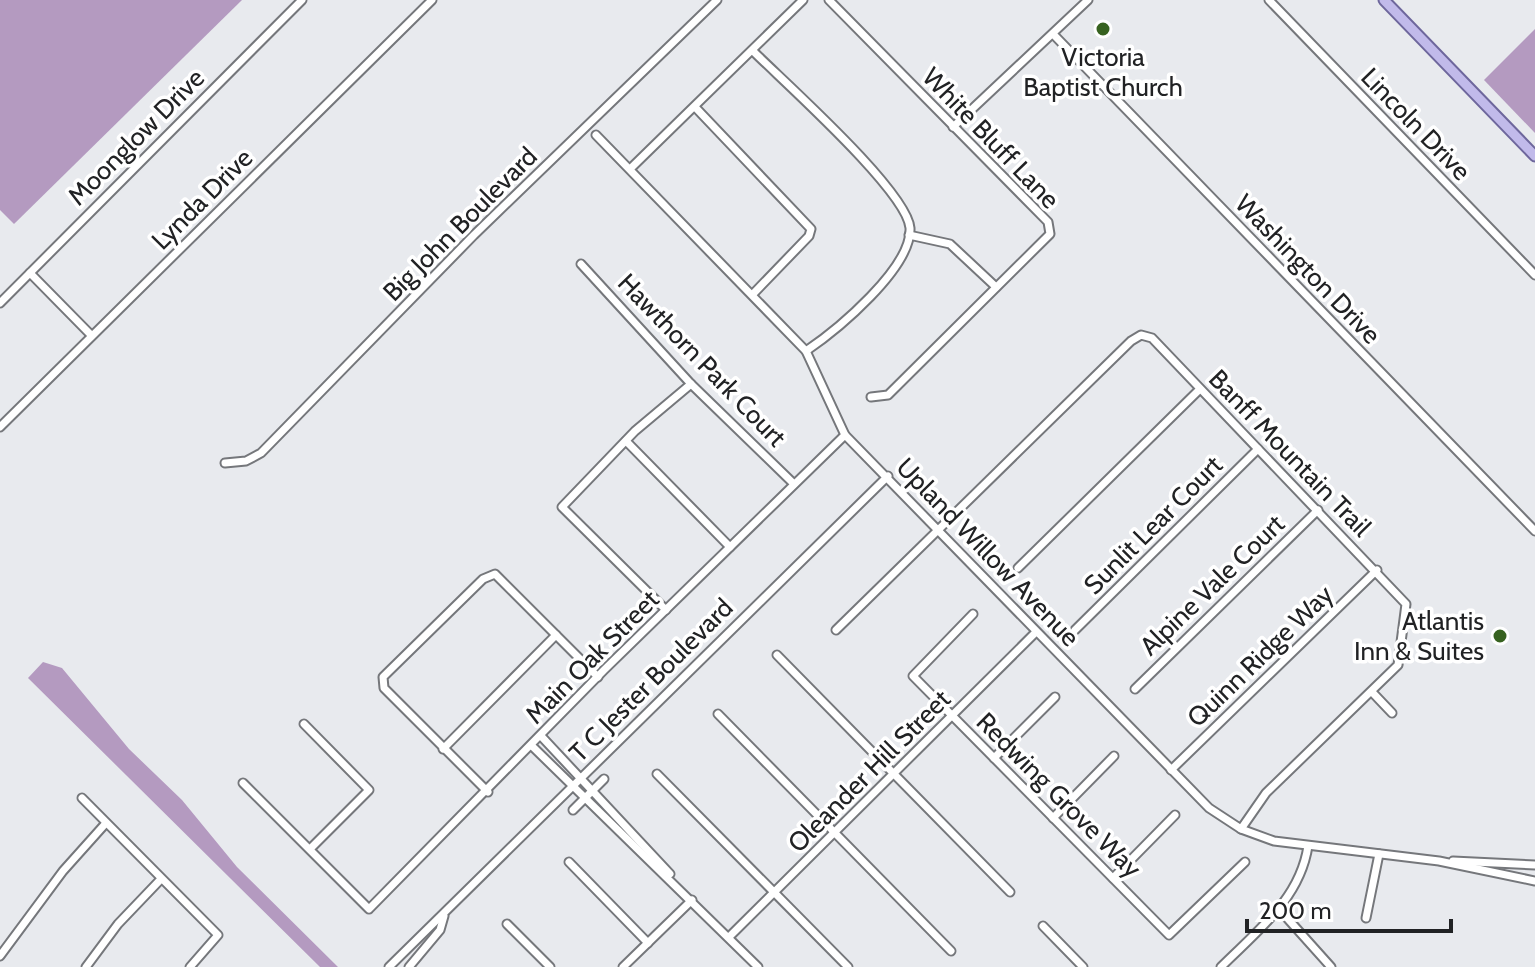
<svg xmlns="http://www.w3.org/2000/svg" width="1535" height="967" font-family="Cabin,sans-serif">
  <rect width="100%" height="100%" fill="#e8eaee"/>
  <g fill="#b49ac0">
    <path d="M0,0H242L14,224L0,210Z"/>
    <path d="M1535,29V133L1484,80Z"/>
    <path d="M43,662L62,668L129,749L182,800L237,867L338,967H320L28,678Z"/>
  </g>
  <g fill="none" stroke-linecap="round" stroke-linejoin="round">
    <g stroke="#75777b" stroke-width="11">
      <g id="minor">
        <path d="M829,0L1048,222L1050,234L888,395L871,397"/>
        <path d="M1269,0L1535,275"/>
        <path d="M1053,34L1535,531"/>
        <path d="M753,51C784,82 907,191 910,228C912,268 837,330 806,351"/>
        <path d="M695,107L811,229L809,236L753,294"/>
        <path d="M953,127L1088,0"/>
        <path d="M596,135L806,351L845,435L1209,808L1241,829L1274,841L1439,861L1535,881"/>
        <path d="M630,169L803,0"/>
        <path d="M909,235L950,244L996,287"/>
        <path d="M581,264L691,384L794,484"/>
        <path d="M30,273L91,335"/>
        <path d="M0,303L302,0"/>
        <path d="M0,427L432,0"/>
        <path d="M626,441L730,547"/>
        <path d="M225,463L246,461L261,453L474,235L717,0"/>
        <path d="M1018,568L1200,389"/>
        <path d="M666,610L562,507L635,431L691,384"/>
        <path d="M973,614L913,676L1169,935L1245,862"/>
        <path d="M836,630L1131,341L1141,335L1152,338L1406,604L1398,665L1266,793L1241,829"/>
        <path d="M1075,630L1258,449"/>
        <path d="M777,655L1010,892"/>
        <path d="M1135,689L1318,510"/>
        <path d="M1372,692L1392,713"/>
        <path d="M718,714L951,951"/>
        <path d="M304,724L369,790L310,849"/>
        <path d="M541,736L670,874"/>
        <path d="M532,746L758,967"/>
        <path d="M443,749L556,635"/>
        <path d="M994,758L1055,697"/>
        <path d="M1171,770L1377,570"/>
        <path d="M657,774L848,967"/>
        <path d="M243,783L369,909L604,670L845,435"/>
        <path d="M488,792L384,688L383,677L483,579L495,574L598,677"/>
        <path d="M82,798L218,935L190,967"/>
        <path d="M573,810L604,779"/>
        <path d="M1053,818L1114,756"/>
        <path d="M1453,861L1535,865"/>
        <path d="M569,862L648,943"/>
        <path d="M1113,878L1175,815"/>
        <path d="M1279,909L1331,967"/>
        <path d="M1366,918L1379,854"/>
        <path d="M507,924L550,967"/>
        <path d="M1043,926L1083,967"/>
        <path d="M729,937L1036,632"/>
        <path d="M0,956L63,871L106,823"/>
        <path d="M86,967L118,924L161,879"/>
        <path d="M389,967L888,476"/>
        <path d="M409,967L440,930L444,916"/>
        <path d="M623,967L692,900"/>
        <path d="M1221,967C1257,931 1300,899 1308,846"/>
      </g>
    </g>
    <g stroke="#6e679c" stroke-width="13">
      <path id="major" d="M1384,0L1535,156"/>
    </g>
    <use href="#minor" stroke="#fff" stroke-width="7"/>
    <use href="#major" stroke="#c1baea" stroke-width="9"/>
  </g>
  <g fill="#376220" stroke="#fff" stroke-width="3">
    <circle cx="1103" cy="29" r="8"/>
    <circle cx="1500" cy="636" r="8"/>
  </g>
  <g text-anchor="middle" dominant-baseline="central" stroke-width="7" stroke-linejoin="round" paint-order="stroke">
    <g font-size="26" fill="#212224" stroke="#fff">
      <text x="1103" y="57">Victoria<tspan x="1103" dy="30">Baptist Church</tspan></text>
      <text x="1484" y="621" text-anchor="end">Atlantis<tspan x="1484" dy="30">Inn &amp; Suites</tspan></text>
    </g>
    <g font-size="26" fill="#212224" stroke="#fff">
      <text transform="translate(1416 124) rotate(46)">Lincoln Drive</text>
      <text transform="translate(136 137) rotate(-45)">Moonglow Drive</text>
      <text transform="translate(991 138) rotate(46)">White Bluff Lane</text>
      <text transform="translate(202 199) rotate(-45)">Lynda Drive</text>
      <text transform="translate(460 224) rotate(-45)">Big John Boulevard</text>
      <text transform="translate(1308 269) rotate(46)">Washington Drive</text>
      <text transform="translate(702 360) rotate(46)">Hawthorn Park Court</text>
      <text transform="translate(1290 453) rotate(46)">Banff Mountain Trail</text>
      <text transform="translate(1153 525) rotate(-45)">Sunlit Lear Court</text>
      <text transform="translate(988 552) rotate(46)">Upland Willow Avenue</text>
      <text transform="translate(1212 585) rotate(-44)">Alpine Vale Court</text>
      <text transform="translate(1260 656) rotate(-44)">Quinn Ridge Way</text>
      <text transform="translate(592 657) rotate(-45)">Main Oak Street</text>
      <text transform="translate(651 680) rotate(-45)">T C Jester Boulevard</text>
      <text transform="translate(869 771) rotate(-45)">Oleander Hill Street</text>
      <text transform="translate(1059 795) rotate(45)">Redwing Grove Way</text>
    </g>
  </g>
  <path d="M1247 919v12h204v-12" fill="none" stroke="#212224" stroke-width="4"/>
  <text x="1259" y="919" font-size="24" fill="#212224" stroke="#ffffff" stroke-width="6" paint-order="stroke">200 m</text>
</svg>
